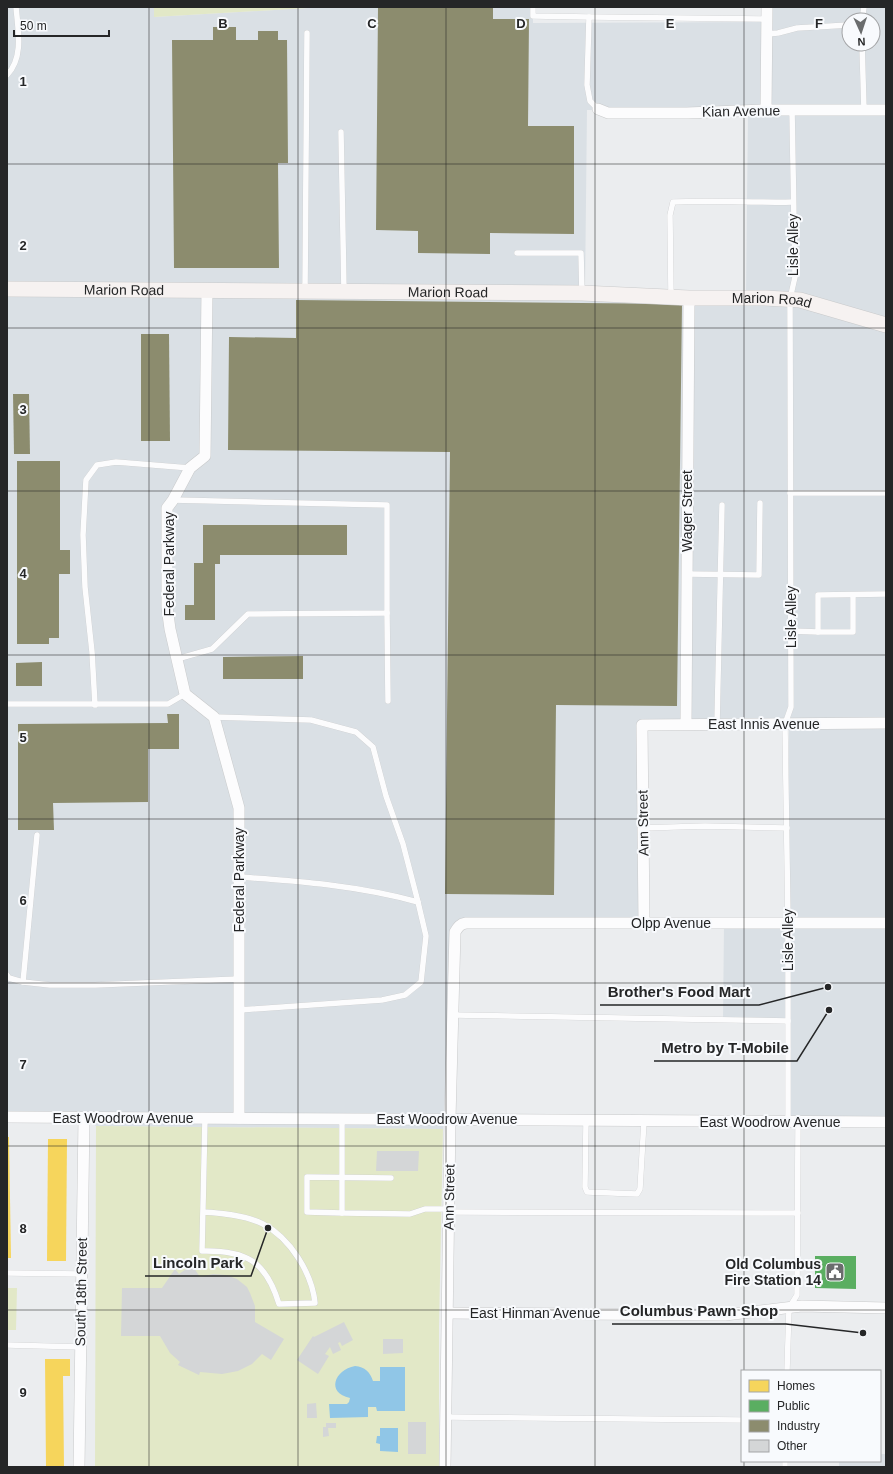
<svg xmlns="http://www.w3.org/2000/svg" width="893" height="1474" font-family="Helvetica,sans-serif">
  <rect width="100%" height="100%" fill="#ebedef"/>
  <g fill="#dae0e5" fill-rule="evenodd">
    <path d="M7,7H154V17L325,7H533V23L768,22V7H886V1125H787V1022L723,1020L724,924L789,925V725H645L644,924L455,923L443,1129L96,1126L82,1115H7ZM849,20H873V44H849ZM587,110L748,112L746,294L585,293Z"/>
    <path d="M880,1454H886V1467H839V1461H880Z"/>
  </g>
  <g fill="#e2e8c7">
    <path d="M154,7H325L154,17Z"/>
    <path d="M96,1126L443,1129L439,1327V1467H95Z"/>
    <path d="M7,1288H17L16,1330H7Z"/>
  </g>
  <g fill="#90c6e7">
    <path d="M355,1366C365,1367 370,1372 373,1381H380V1367H405V1411H377L376,1407H368V1417L330,1418L329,1404H347L349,1402L350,1398C326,1393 334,1370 355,1366Z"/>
    <path d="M380,1428H398V1452L380,1451V1444L376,1443L377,1436H380Z"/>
  </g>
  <g fill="#f6d55c">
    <path d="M7,1137H9L11,1258H7Z"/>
    <path d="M48,1139H67L66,1261H47Z"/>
    <path d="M45,1359H70V1376H63L64,1467H46Z"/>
  </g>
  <path fill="#5aae61" d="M815,1256H856V1289L815,1288Z"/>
  <g fill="#8c8c6e">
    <path d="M378,7H493V19H529L528,126H574V234L490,233V254L418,253V231L376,230Z"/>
    <path d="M213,27H236V40H258V31H278V40H287L288,163H278L279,268H174L172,40H213Z"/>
    <path d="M296,300L682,304L677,706L556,705L554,895L445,894L450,452L228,450L229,337L296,338Z"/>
    <path d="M141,334H169L170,441H141Z"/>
    <path d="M13,394H29L30,454H14Z"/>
    <path d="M17,461H60V550H70V574H59V638H49V644H17Z"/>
    <path d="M203,525H347V555H220V564H215V620H185V605H194V563H203Z"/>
    <path d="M303,656V679H223V657Z"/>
    <path d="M42,662V686H16V663Z"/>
    <path d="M167,714H179V749H148V802L53,803L54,830H18V724L168,723Z"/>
  </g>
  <g fill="#d4d6d7">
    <path d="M377,1151H419L418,1171H376Z"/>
    <path d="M192,1265L200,1277L213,1274L226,1275L237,1279L247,1287L250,1293L255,1306V1322L284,1339L271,1360L262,1354L252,1364L238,1371L222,1374L200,1372L199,1375L178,1365L180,1362L170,1353L160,1336H121L122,1288H162L175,1269L179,1274Z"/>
    <path d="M344,1322L353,1340L342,1346L340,1342L338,1343L341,1350L333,1354L330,1347L325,1354L329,1356L318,1374L297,1360L313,1336L314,1337Z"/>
    <path d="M383,1339H403V1353L383,1354Z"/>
    <path d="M316,1403L317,1418H307V1404Z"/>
    <rect x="408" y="1422" width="18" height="32"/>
    <path d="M326,1423H336V1428H328L329,1436L323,1437V1427H326Z"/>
  </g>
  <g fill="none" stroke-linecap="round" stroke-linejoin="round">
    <g stroke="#c9cacb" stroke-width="6">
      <g id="lane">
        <path d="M533,7V16L589,17L587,85L590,101L598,109"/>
        <path d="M589,17L767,19"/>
        <path d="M862,20L864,7"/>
        <path d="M766,34L778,33L797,28L849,25"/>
        <path d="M862,44L864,110"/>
        <path d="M7,75C24,58 18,29 16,7"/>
        <path d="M341,132L344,291"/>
        <path d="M517,253H581L582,293"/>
        <path d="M305,291L307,33"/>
        <path d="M671,296L670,215L673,202C713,200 753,203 793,202"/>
        <path d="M790,493H886"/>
        <path d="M173,500L387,505V613L248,614L212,649L177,659"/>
        <path d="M687,574L759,575L760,503"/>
        <path d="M387,613L388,701"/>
        <path d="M791,631L818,632V595L886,594"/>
        <path d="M818,632H853V596"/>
        <path d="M7,704H168L185,694"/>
        <path d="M95,705L92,652L85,587L83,535L86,480L97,465L116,462L190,468"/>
        <path d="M214,717L311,720L356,732L373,747L386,796L403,844L418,902"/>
        <path d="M717,724L722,505"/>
        <path d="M643,828L705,826L787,828"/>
        <path d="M239,877C300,881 360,886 418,902L426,936L421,982L405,995L382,1000L239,1010"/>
        <path d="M7,975L9,978L23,982L50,985H95L239,979"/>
        <path d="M23,982L37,835"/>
        <path d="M453,1015L788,1021"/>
        <path d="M342,1119V1213L410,1214L425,1209H449"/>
        <path d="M586,1121L585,1187L587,1192L637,1194L640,1189L644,1121"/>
        <path d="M788,1122V923L785,724L791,707L790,299L795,277L792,110"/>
        <path d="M203,1212C222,1213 245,1215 263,1224C290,1238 312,1273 315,1303L279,1304C266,1261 246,1250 202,1251L205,1118"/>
        <path d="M449,1212L798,1213"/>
        <path d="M342,1213L307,1212V1177L391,1178"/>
        <path d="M7,1273L82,1274"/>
        <path d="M7,1345L81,1347"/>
        <path d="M787,1371L789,1308L797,1295L798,1123"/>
        <path d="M446,1417L742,1420"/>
        <path d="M785,1467V1461"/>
      </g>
    </g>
    <g stroke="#c9cacb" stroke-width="12">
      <g id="street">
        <path d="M598,109L608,113H687L766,110H886"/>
        <path d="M766,110L767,7"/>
        <path d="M207,291L205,456L190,468L173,500L167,508V607L170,629L185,694L214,717L239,808V1118"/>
        <path d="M686,724L689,298"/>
        <path d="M644,922L642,725L886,723"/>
        <path d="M7,1117L886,1122"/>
        <path d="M448,1313L725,1315L802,1306L886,1308"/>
        <path d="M79,1467L84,1118"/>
        <path d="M445,1467L450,1119L455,932C458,927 460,924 466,923H886"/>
      </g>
    </g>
    <g stroke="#c9cacb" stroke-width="16">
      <g id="secondary">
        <path id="s1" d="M7,289L582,293L689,298H765L800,300L886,325"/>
      </g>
    </g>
    <use href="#lane" stroke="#fcfcfd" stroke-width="5.5"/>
    <use href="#street" stroke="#fcfcfd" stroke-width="11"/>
    <use href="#secondary" stroke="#f6f2f1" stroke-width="15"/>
  </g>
  <path fill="none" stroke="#252627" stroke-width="1" stroke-opacity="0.55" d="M149,7V1467M298,7V1467M446,7V1467M595,7V1467M744,7V1371M7,164H886M7,328H886M7,491H886M7,655H886M7,819H886M7,983H886M7,1146H886M7,1310H886M744,1461V1467"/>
  <defs>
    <g id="civic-square" transform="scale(1)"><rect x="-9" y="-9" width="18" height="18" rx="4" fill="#6a6c6d" stroke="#f8fafd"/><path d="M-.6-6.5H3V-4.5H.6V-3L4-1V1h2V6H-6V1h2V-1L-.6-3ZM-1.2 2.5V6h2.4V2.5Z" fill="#fff"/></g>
  </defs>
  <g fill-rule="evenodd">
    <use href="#civic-square" x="835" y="1272"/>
  </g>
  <g text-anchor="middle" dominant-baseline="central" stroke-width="4" stroke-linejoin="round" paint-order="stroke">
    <g font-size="14" fill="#252627" stroke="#f8fafd">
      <text transform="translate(741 111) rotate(-1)">Kian Avenue</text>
      <text transform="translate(793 245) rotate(-90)">Lisle Alley</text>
      <text stroke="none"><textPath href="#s1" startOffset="117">Marion Road</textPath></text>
      <text stroke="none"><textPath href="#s1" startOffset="441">Marion Road</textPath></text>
      <text stroke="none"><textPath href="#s1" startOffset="765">Marion Road</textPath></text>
      <text transform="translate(687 511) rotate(-90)">Wager Street</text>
      <text transform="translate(169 564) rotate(-90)">Federal Parkway</text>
      <text transform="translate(791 617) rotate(-90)">Lisle Alley</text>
      <text x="764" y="724">East Innis Avenue</text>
      <text transform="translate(643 823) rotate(-91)">Ann Street</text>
      <text transform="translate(239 880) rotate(-90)">Federal Parkway</text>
      <text x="671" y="923">Olpp Avenue</text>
      <text transform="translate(788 940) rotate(-90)">Lisle Alley</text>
      <text x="123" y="1118">East Woodrow Avenue</text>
      <text x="447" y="1119">East Woodrow Avenue</text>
      <text x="770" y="1122">East Woodrow Avenue</text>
      <text transform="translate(449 1197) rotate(-89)">Ann Street</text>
      <text transform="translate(81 1292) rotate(-89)">South 18th Street</text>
      <text x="535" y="1313">East Hinman Avenue</text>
    </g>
    <g font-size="14" font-weight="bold" fill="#252627" stroke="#f8fafd" text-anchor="end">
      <text x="821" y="1264">Old Columbus<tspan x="821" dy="16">Fire Station 14</tspan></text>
    </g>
  </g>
  <g font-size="13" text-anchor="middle" font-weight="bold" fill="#252627" stroke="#f8fafd" stroke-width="4" stroke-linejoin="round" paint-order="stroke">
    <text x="223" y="28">B</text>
    <text x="372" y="28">C</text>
    <text x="521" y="28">D</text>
    <text x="670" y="28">E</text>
    <text x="819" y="28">F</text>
    <text x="23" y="86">1</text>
    <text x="23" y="250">2</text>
    <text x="23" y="414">3</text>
    <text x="23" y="578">4</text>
    <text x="23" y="742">5</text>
    <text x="23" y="905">6</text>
    <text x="23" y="1069">7</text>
    <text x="23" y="1233">8</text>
    <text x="23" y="1397">9</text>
  </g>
  <path fill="none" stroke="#252627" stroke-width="1.5" d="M828 987L759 1005H600M829 1010L797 1061H654M268 1228L251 1276H145M863 1333L786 1324H612"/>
  <g fill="#252627" stroke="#f8fafd" stroke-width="1.5">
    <circle cx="828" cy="987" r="4"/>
    <circle cx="829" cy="1010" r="4"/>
    <circle cx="268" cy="1228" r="4"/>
    <circle cx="863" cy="1333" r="4"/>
  </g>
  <g font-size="15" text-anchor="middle" font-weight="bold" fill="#252627" stroke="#f8fafd" stroke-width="4" stroke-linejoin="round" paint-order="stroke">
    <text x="679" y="997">Brother's Food Mart</text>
    <text x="725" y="1053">Metro by T-Mobile</text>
    <text x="198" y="1268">Lincoln Park</text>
    <text x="699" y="1316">Columbus Pawn Shop</text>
  </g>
  <rect width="893" height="1474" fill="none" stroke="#252627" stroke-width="16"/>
  <rect x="741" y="1370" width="140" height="92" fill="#f8fafd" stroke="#a4a5a7"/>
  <rect x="749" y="1380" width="20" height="12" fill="#f6d55c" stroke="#a4a5a7"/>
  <text x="777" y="1390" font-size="12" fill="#252627">Homes</text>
  <rect x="749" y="1400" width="20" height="12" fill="#5aae61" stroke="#a4a5a7"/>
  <text x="777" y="1410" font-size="12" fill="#252627">Public</text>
  <rect x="749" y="1420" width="20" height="12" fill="#8c8c6e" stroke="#a4a5a7"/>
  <text x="777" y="1430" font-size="12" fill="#252627">Industry</text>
  <rect x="749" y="1440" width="20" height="12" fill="#d4d6d7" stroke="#a4a5a7"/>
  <text x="777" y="1450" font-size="12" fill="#252627">Other</text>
  <g transform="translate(861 32) rotate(177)"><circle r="19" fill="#f8fafd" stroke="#a4a5a7"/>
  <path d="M0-3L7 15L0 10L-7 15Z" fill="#6a6c6d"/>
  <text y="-6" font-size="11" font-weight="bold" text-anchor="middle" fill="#252627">N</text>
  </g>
  <path d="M14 30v6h95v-6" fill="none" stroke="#252627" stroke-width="2"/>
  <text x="20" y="30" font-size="12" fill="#252627" stroke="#f8fafd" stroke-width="3" paint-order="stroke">50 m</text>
</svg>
